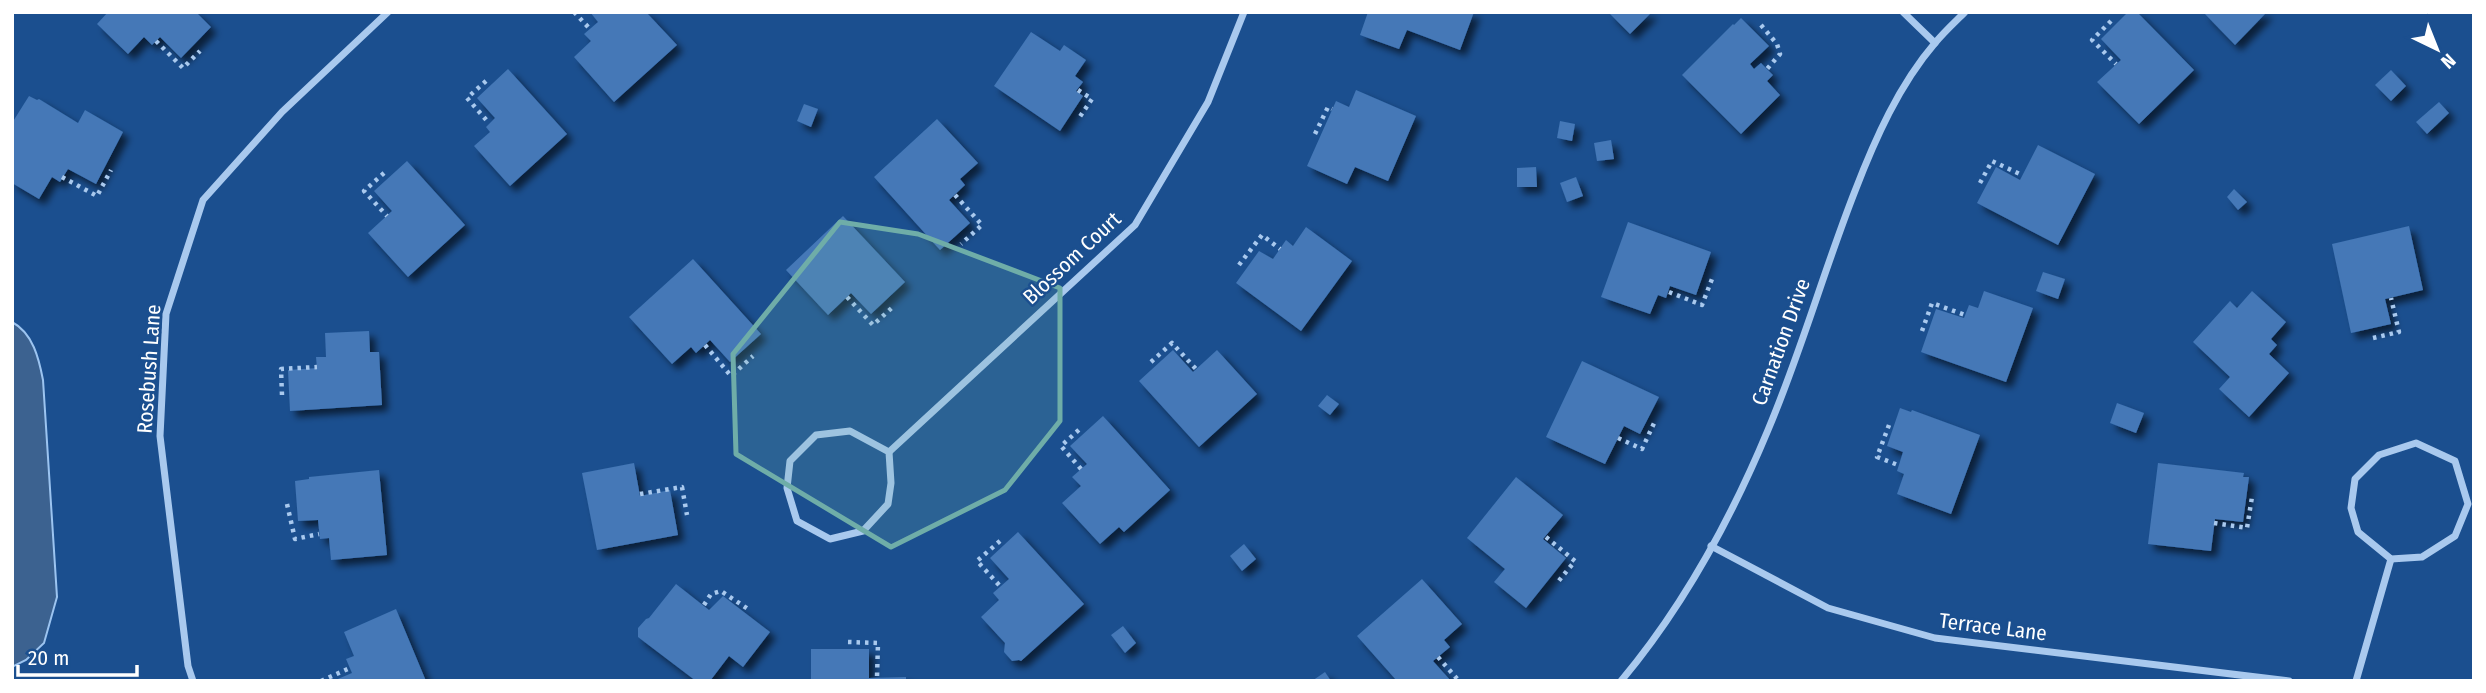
<svg xmlns="http://www.w3.org/2000/svg" width="2486" height="693" font-family="'Fira Sans Condensed',sans-serif">
  <defs>
    <filter id="shadow"><feDropShadow dx="6" dy="6" stdDeviation="3.5" flood-color="#0009"/></filter>
  </defs>
  <rect width="100%" height="100%" fill="#1b4f8f"/>
  <path fill="#3c6290" stroke="#9cc4f0" stroke-width="2" d="M12,322C33,333 39,359 43,380L57,597L44,643L26,660L12,667Z"/>
  <g fill="#4478b7" filter="url(#shadow)">
    <path d="M108,12H196L211,27L181,58L160,37L152,45L144,37L128,54L97,24Z"/>
    <path d="M590,12H646L677,45L614,102L574,57L591,41L584,34L598,22Z"/>
    <path d="M1368,12H1474L1460,50L1407,30L1399,49L1360,35Z"/>
    <path d="M1608,12H1652L1630,34Z"/>
    <path d="M2128,12H2137L2194,70L2139,124L2097,82L2121,60L2101,39Z"/>
    <path d="M2203,12H2267L2235,45Z"/>
    <path d="M1741,18L1769,46L1750,64L1754,69L1761,63L1773,75L1767,81L1780,95L1741,134L1682,75L1733,24L1734,25Z"/>
    <path d="M1031,32L1060,51L1064,45L1086,60L1075,76L1083,82L1076,91L1083,96L1060,131L994,86Z"/>
    <path d="M508,69L567,134L510,186L474,146L490,132L486,127L495,118L477,98Z"/>
    <path d="M2391,70L2406,86L2391,101L2375,85Z"/>
    <path d="M1356,90L1416,116L1388,181L1355,167L1347,184L1307,166L1336,101L1349,107Z"/>
    <path d="M29,96L37,100L39,99L78,123L85,110L123,132L96,184L68,169L60,182L52,177L39,199L12,183V123Z"/>
    <path d="M2439,102L2449,113L2427,134L2416,122Z"/>
    <path d="M804,104L818,109L811,127L797,121Z"/>
    <path d="M937,119L978,163L960,179L965,185L949,200L970,223L940,250L874,177Z"/>
    <path d="M1560,121L1575,124L1572,141L1557,138Z"/>
    <path d="M1611,140L1614,159L1597,161L1594,143Z"/>
    <path d="M2038,145L2095,174L2058,245L1977,203L1996,167L2020,180Z"/>
    <path d="M407,161L465,225L408,277L368,233L392,211L374,191Z"/>
    <path d="M1536,167L1537,187H1517V168Z"/>
    <path d="M1576,177L1583,196L1567,202L1560,183Z"/>
    <path d="M2234,189L2247,202L2238,210L2227,197Z"/>
    <path d="M843,216L905,282L871,314L851,293L828,315L786,270Z"/>
    <path d="M1628,222L1711,252L1696,295L1670,286L1666,298L1658,295L1650,314L1601,297Z"/>
    <path d="M2409,226L2423,290L2385,299L2391,324L2351,333L2332,244Z"/>
    <path d="M1306,227L1352,261L1301,331L1236,283L1259,251L1273,259L1286,240L1293,246Z"/>
    <path d="M693,259L761,334L730,362L710,340L696,353L691,347L672,364L629,317Z"/>
    <path d="M2043,272L2065,279L2058,299L2036,291Z"/>
    <path d="M1984,291L2033,308L2006,382L1921,352L1936,309L1964,318L1969,305L1978,308Z"/>
    <path d="M2252,291L2286,322L2271,339L2277,345L2269,354L2289,373L2249,417L2219,389L2230,377L2193,342L2230,301L2237,308Z"/>
    <path d="M369,331L370,352H379L382,405L290,411L288,370L317,368L316,357H326L325,333Z"/>
    <path d="M1173,350L1193,372L1217,350L1257,394L1199,447L1139,381Z"/>
    <path d="M1582,361L1659,397L1640,434L1624,426L1605,464L1546,437Z"/>
    <path d="M1327,395L1339,404L1330,415L1318,406Z"/>
    <path d="M2117,403L2144,413L2136,433L2110,423Z"/>
    <path d="M1900,408L1911,412L1912,410L1980,435L1951,514L1897,494L1904,474L1897,471L1903,452L1887,446Z"/>
    <path d="M1103,416L1170,490L1124,532L1119,527L1100,544L1062,503L1081,486L1072,477L1087,464L1070,446Z"/>
    <path d="M634,463L640,496L670,490L678,535L597,550L582,473Z"/>
    <path d="M2158,463L2244,473L2243,477H2249L2243,522L2215,519L2211,551L2148,544Z"/>
    <path d="M379,470L387,555L331,560L329,538L320,539L318,520L298,521L295,481L309,479V477Z"/>
    <path d="M1516,477L1563,515L1543,539L1566,558L1526,608L1494,582L1505,569L1467,538Z"/>
    <path d="M1018,532L1084,604L1021,661L1019,660L1012,661L1004,652L1005,643L981,617L999,600L993,593L1009,579L990,558Z"/>
    <path d="M1244,544L1256,559L1242,571L1230,556Z"/>
    <path d="M1422,579L1462,624L1444,640L1450,647L1433,661L1451,681H1397L1357,636Z"/>
    <path d="M676,584L709,610L723,596L770,632L743,667L729,656L710,681H696L638,637V628L646,619L649,618Z"/>
    <path d="M396,609L426,681H333L352,673L346,659L354,656L344,632Z"/>
    <path d="M1123,626L1136,643L1125,653L1111,635Z"/>
    <path d="M811,649H869V678L906,677V681H811Z"/>
    <path d="M1325,672L1331,681H1312Z"/>
  </g>
  <g fill="none" stroke-linecap="round" stroke-linejoin="round">
    <g stroke="#a9c9ee" stroke-width="4.5" stroke-dasharray="3.5 5" stroke-linecap="butt">
      <path d="M574,12L590,29"/>
      <path d="M2111,21L2092,40L2116,64"/>
      <path d="M1761,25L1777,44L1780,54L1767,69"/>
      <path d="M156,41L183,68L200,51"/>
      <path d="M486,81L467,98L489,123"/>
      <path d="M1078,90L1092,99L1079,118"/>
      <path d="M1315,134L1328,107L1332,109"/>
      <path d="M384,173L364,191L387,216"/>
      <path d="M62,177L97,196L111,170"/>
      <path d="M1980,183L1992,161L2022,175"/>
      <path d="M955,195L982,225L961,244"/>
      <path d="M1239,265L1262,235L1280,249"/>
      <path d="M1669,292L1702,305L1712,279"/>
      <path d="M847,297L873,325L895,305"/>
      <path d="M1922,331L1932,303L1965,315"/>
      <path d="M2373,338L2399,332L2391,298"/>
      <path d="M705,345L731,376L753,356"/>
      <path d="M1151,362L1172,343L1196,369"/>
      <path d="M282,395L281,369L317,367"/>
      <path d="M1889,425L1877,457L1898,465"/>
      <path d="M1618,438L1642,449L1656,419"/>
      <path d="M1081,469L1061,446L1082,427"/>
      <path d="M640,494L682,487L687,515"/>
      <path d="M287,504L295,539L319,534"/>
      <path d="M2214,523L2247,528L2252,497"/>
      <path d="M1546,537L1575,561L1557,583"/>
      <path d="M1000,541L977,561L1000,586"/>
      <path d="M704,605L711,594L721,591L748,609"/>
      <path d="M848,642L878,643L877,677"/>
      <path d="M1438,657L1459,681"/>
      <path d="M321,681L350,668"/>
    </g>
    <g stroke="#a9c9ee" stroke-width="7">
      <path d="M1903,12L1935,43"/>
      <path d="M850,431L889,452L891,483L888,504L863,531L830,539L797,521L787,488L790,461L816,435Z"/>
      <path d="M2416,443L2455,461L2468,504L2455,536L2422,557L2391,559L2358,532L2351,508L2355,479L2379,455Z"/>
      <path d="M889,452L1135,225L1208,102L1244,12"/>
      <path d="M1711,546L1828,608L1935,638L2289,681"/>
      <path d="M193,681L188,666L160,436L166,314L203,200L282,112L388,12"/>
      <path d="M1621,681C1683,607 1731,519 1768,430C1801,352 1824,270 1855,191C1875,139 1899,85 1935,43C1944,32 1955,22 1965,12"/>
      <path d="M2356,681L2391,559"/>
    </g>
  </g>
  <path fill="#6fada8" fill-opacity="0.2" stroke="#6fada8" stroke-width="5" stroke-linejoin="round" d="M840,222L918,234L1060,288V421L1005,490L891,547L736,454L733,354Z"/>
  <g text-anchor="middle" dominant-baseline="central" stroke-width="5" stroke-linejoin="round" paint-order="stroke">
    <g font-size="21" fill="#fff" stroke="#1b4f8f">
      <text transform="translate(1072 258) rotate(-43)">Blossom Court</text>
      <text transform="translate(1781 342) rotate(-70)">Carnation Drive</text>
      <text transform="translate(149 369) rotate(-86)">Rosebush Lane</text>
      <text transform="translate(1993 627) rotate(7)">Terrace Lane</text>
    </g>
  </g>
  <rect width="2486" height="693" fill="none" stroke="#ffffff" stroke-width="28"/>
  <g transform="translate(2437 49) rotate(137)" stroke="#1b4f8f" stroke-width="5" paint-order="stroke">
  <path d="M0-5L12 26L0 18L-12 26Z" fill="#ffffff"/>
  <text y="-10" font-size="19" font-weight="bold" text-anchor="middle" fill="#ffffff">N</text>
  </g>
  <path d="M18 665v10h119v-10" fill="none" stroke="#ffffff" stroke-width="3.5"/>
  <text x="28" y="665" font-size="21" fill="#ffffff" stroke="#1b4f8f" stroke-width="5" paint-order="stroke">20 m</text>
</svg>
